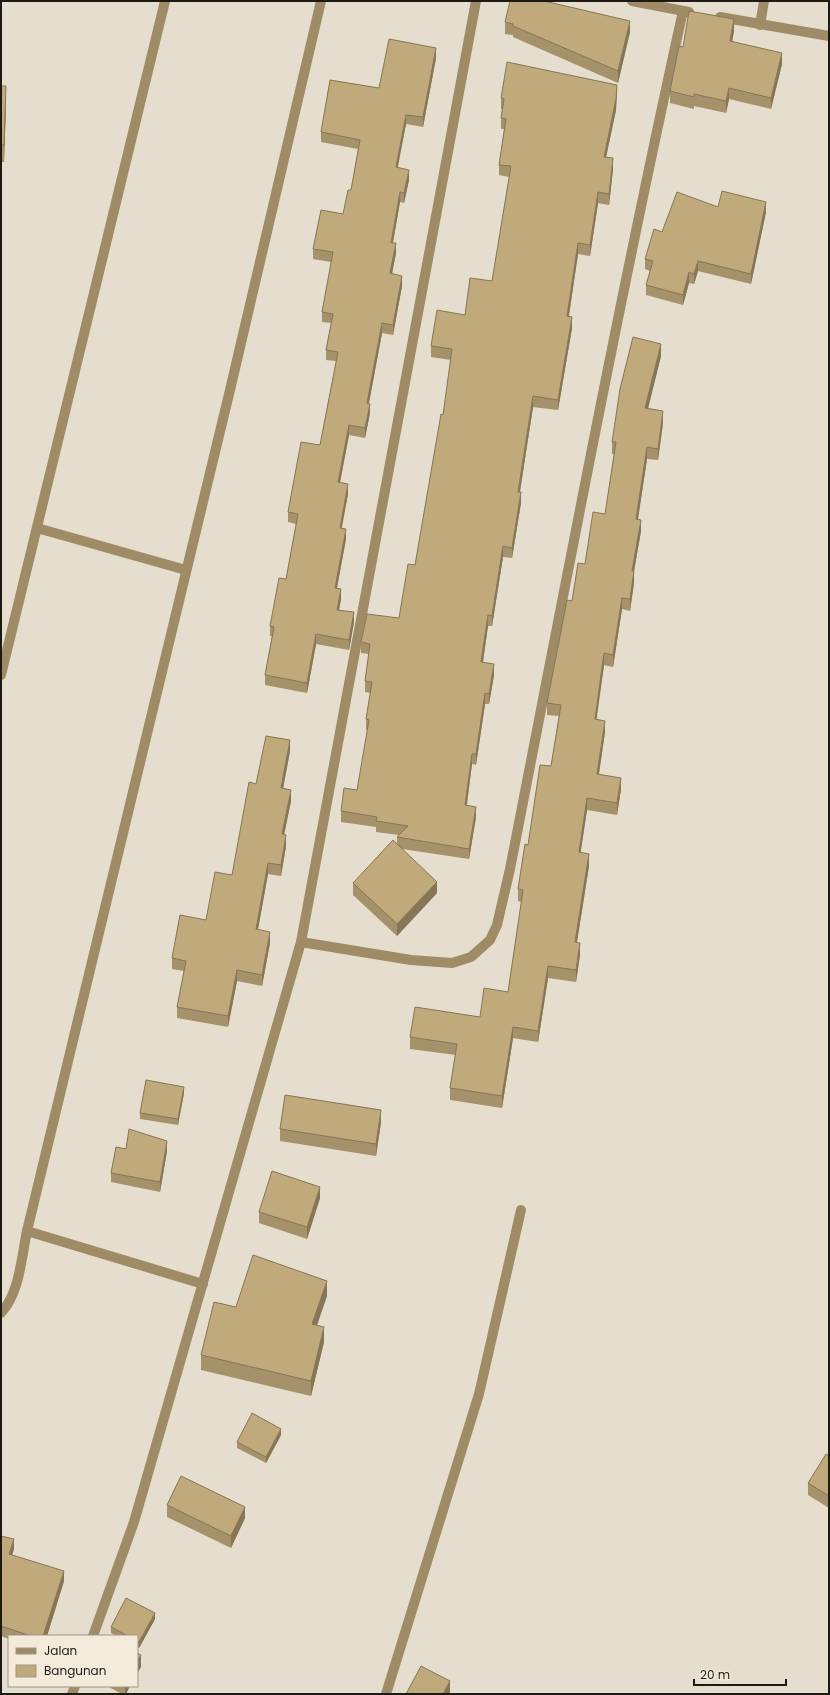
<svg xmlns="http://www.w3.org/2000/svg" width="830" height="1695" font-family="Poppins,sans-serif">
  <rect width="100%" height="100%" fill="#e5ddcd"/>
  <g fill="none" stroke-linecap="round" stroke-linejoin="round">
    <g stroke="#9f8c66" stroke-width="10">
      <path d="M632,1L689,12"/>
      <path d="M720,17L829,36"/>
      <path d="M760,25L764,1"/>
      <path d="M37,528L186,570"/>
      <path d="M1,675L165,1"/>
      <path d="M301,942L411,960L452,963L471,957L490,940L497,925L510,869C566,582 620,296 683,11"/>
      <path d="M203,1284L27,1231L230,390L321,1"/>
      <path d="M1,1313C20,1292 21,1259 27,1231"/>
      <path d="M93,1636L134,1522L301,942L476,1"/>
      <path d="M72,1694L75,1686"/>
      <path d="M386,1694L479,1394L521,1210"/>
    </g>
  </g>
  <g fill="#a5916a">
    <path d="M505,22L630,32L618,83L513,37V35L505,34Z"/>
    <path d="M734,31L732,42L782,64L771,109L729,99L726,113L694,106V109L670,103V91L683,47Z"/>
    <path d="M436,58L423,127L406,124L397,168L409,180L404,203L400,202L393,243L396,253L392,274L402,286L393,335L382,333L369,403L370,413L365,438L349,435L340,483L348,494L341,528L346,539L337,588L341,599L339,610L354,622L349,650L316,644L307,693L265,685V675L272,636H270V626L286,579L296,524L288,522V512L320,445L336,361L326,360V350L331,323L322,322V312L331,262L313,259V249L343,214L351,190L358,149L321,142V132L379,88Z"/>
    <path d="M1,86L6,103L4,162H1Z"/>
    <path d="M617,95L616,110L606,157L613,169L609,205L598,203L590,256L578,254L569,316L572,328L558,410L533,407L520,492L521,503L512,558L503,557L492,626H488L483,663L494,675L489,704H485L476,765L472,764L467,805L476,817L469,859L402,849L437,893L397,936L353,895V883L397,844V837L399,835L376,832V827L341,822V811L357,790L368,730H366V719L371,693L365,692V681L369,654L361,653V642L399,618L415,565L443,415L451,360L431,357V346L465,315L492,281L509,177L499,175V165L504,129H501V118L502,109H501V98Z"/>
    <path d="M718,207L766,212L751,284L698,271L694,284L689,283L683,305L646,295V285L650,271L645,269V259L662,232Z"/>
    <path d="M661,356L648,409L663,423L658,460L647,459L638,519L641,531L634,571V583L630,611L622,609L613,667L604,665L596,719L605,732L599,774L621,789L617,815L587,810L580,853L589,866L577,942L580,955L576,982L548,978L538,1042L513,1038L502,1108L450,1100V1088L456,1055L410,1049V1037L480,1017L508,992L522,902L518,901V889L551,766L559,716L547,715V703L572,601L585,564L605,514L614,454H612V442Z"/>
    <path d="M290,751L283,789L291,801L284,834L286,846L281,876L268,874L258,929L270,943L262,986L237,981L228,1027L177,1018V1007L184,971L172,969V958L206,920L232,875L256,784Z"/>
    <path d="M184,1093L178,1125L140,1119V1113Z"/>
    <path d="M381,1122L376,1156L280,1141V1129Z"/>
    <path d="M126,1149L167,1151L160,1192L111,1182V1173Z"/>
    <path d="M320,1198L307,1239L259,1223V1212Z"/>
    <path d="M327,1296L316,1326L324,1342L311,1396L201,1370V1355L236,1307Z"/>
    <path d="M281,1435L266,1463L237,1448V1442Z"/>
    <path d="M829,1456V1508L808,1495V1483Z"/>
    <path d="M167,1505L245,1518L231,1548L167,1517Z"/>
    <path d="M1,1536L14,1549L12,1555L64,1581L47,1636H9V1639L1,1636Z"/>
    <path d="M155,1619L139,1648L137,1647V1636H117L111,1633V1627Z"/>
    <path d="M107,1686H130L126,1694H122Z"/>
  </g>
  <g fill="#867656">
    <path d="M734,19V31L730,53V41Z"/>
    <path d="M630,21V32L618,83V71Z"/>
    <path d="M436,48V58L423,127V117Z"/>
    <path d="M782,53V64L771,109V98Z"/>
    <path d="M617,85L616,110L604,167V157Z"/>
    <path d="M6,86V103L4,162V145Z"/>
    <path d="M729,88V99L726,113V101Z"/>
    <path d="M406,115V124L396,177V167Z"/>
    <path d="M613,158V169L609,205V194Z"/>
    <path d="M409,170V180L404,203V193Z"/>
    <path d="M400,192V202L391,252V243Z"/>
    <path d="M598,192V203L590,256V245Z"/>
    <path d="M766,202V212L751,284V274Z"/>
    <path d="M396,243V253L390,283V273Z"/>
    <path d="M578,243V254L567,327V316Z"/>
    <path d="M698,261V271L694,284V274Z"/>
    <path d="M689,272V283L683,305V295Z"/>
    <path d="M402,276V286L393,335V325Z"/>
    <path d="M572,317V328L558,410V400Z"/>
    <path d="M382,323V333L367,413V403Z"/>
    <path d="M661,344V356L645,420V408Z"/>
    <path d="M533,396V407L518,503V492Z"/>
    <path d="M370,404V413L365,438V428Z"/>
    <path d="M663,411V423L658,460V449Z"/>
    <path d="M349,425V435L338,492V482Z"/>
    <path d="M647,447V459L636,531V519Z"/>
    <path d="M348,484V494L340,538V528Z"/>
    <path d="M521,492V503L512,558V548Z"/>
    <path d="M641,520V531L634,571V583L630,611V599L632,571Z"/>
    <path d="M346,529V539L335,598V588Z"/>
    <path d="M503,546V557L492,626V616Z"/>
    <path d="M341,589V599L337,620V610Z"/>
    <path d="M622,598V609L613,667V655Z"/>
    <path d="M354,612V622L349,650V640Z"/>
    <path d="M488,615V626L481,673V662Z"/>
    <path d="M316,634V644L307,693V683Z"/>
    <path d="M604,653V665L595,731V719Z"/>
    <path d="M494,664V675L489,704V694Z"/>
    <path d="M485,693V704L476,765V754Z"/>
    <path d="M605,721V732L597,786V774Z"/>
    <path d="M290,740V751L281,799V788Z"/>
    <path d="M472,754V764L465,816V805Z"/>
    <path d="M621,778V789L617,815V803Z"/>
    <path d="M291,790V801L282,845V834Z"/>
    <path d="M587,798V810L579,864V852Z"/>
    <path d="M476,807V817L469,859V849Z"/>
    <path d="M286,835V846L281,876V865Z"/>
    <path d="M589,854V866L575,954V942Z"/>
    <path d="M268,863V874L256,940V929Z"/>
    <path d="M437,882V893L397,936V924Z"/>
    <path d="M270,932V943L262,986V975Z"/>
    <path d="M580,943V955L576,982V970Z"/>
    <path d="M548,966V978L538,1042V1031Z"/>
    <path d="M237,970V981L228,1027V1016Z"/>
    <path d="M513,1027V1038L502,1108V1096Z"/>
    <path d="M184,1087V1093L178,1125V1119Z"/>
    <path d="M381,1110V1122L376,1156V1144Z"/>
    <path d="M167,1141V1151L160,1192V1182Z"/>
    <path d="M320,1187V1198L307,1239V1227Z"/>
    <path d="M327,1281V1296L312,1340V1324Z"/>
    <path d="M324,1327V1342L311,1396V1381Z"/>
    <path d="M281,1429V1435L266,1463V1457Z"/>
    <path d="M245,1507V1518L231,1548V1536Z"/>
    <path d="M14,1539V1549L9,1565V1554Z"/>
    <path d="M64,1571V1581L47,1636H43Z"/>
    <path d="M155,1613V1619L139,1648V1642Z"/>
    <path d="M141,1655V1667L137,1674V1662Z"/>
    <path d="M450,1681V1693L449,1694H443Z"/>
    <path d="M125,1686H130L126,1694H125Z"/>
  </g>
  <g fill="#c0a97b" stroke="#867656">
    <path d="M510,1H544L630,21L618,71L513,26V24L505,22Z"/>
    <path d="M689,11L734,19L730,41L782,53L771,98L729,88L726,101L694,94V97L670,91L679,46L683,47Z"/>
    <path d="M389,39L436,48L423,117L406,115L396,167L409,170L404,193L400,192L391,243H396L390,273L402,276L393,325L382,323L367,403L370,404L365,428L349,425L338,482L348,484L340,528L346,529L335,588L341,589L337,610L354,612L349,640L316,634L307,683L265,675L274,627L270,626L279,578L286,579L298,514L288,512L301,442L320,445L338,352L326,350L333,314L322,312L333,252L313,249L321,210L343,214L348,190H351L360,140L321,132L330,80L379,88Z"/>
    <path d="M507,62L617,85L616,99L604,157L613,158L609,194L598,192L590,245L578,243L567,316L572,317L558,400L533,396L518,492H521L512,548L503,546L492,616L488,615L481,662L494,664L489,694L485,693L476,754H472L465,805L476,807L469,849L397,837L408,826L376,821L377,817L341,811L344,788L357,790L369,720L366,719L372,682L365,681L370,644L361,642L367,614L399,618L408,564L415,565L441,414L443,415L452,349L431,346L437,310L465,315L470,278L492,281L511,166L499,165L506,119L501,118L504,99L501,98Z"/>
    <path d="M1,86H6L4,145H1Z"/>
    <path d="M722,191L766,202L751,274L698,261L694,274L689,272L683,295L646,285L653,261L645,259L654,229L662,232L677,192L718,207Z"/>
    <path d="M633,337L661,344L645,408L663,411L658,449L647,447L636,519L641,520L632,571H634L630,599L622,598L613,655L604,653L595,719L605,721L597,774L621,778L617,803L587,798L579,852L589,854L575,942L580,943L576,970L548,966L538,1031L513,1027L502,1096L450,1088L457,1044L410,1037L415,1007L480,1017L484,988L508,992L523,890L518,889L525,844L528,845L540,765L551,766L561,705L547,703L567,600L572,601L578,563L585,564L593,512L605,514L616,442H612L620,389Z"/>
    <path d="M266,736L290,740L281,788L291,790L282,834L286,835L281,865L268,863L256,929L270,932L262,975L237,970L228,1016L177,1007L186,961L172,958L180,915L206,920L215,872L232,875L249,782L256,784Z"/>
    <path d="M393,840L437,882L397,924L353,883Z"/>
    <path d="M146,1080L184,1087L178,1119L140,1113Z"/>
    <path d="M285,1095L381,1110L376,1144L280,1129Z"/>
    <path d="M129,1129L167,1141L160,1182L111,1173L116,1147L126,1149Z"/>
    <path d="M272,1171L320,1187L307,1227L259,1212Z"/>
    <path d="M253,1255L327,1281L312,1324L324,1327L311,1381L201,1355L214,1302L236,1307Z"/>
    <path d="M252,1413L281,1429L266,1457L237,1442Z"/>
    <path d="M826,1454L829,1456V1496L808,1483Z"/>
    <path d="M181,1476L245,1507L231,1536L167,1505Z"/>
    <path d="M1,1536L14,1539L9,1554L64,1571L43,1636H31L1,1626Z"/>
    <path d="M126,1598L155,1613L139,1642L137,1641V1636H128L111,1627Z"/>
    <path d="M137,1653L141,1655L137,1662Z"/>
    <path d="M421,1666L450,1681L443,1694H406Z"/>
  </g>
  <rect width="830" height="1695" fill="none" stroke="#1d1a14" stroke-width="4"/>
  <rect x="8" y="1635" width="130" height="52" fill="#f3eada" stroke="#9d978b"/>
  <rect x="16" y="1648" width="20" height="6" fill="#9f8c66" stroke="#9d978b"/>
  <text x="44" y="1655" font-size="12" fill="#1d1a14">Jalan</text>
  <rect x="16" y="1665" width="20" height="12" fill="#c0a97b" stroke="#9d978b"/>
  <text x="44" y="1675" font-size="12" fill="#1d1a14">Bangunan</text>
  <path d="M694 1679v6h92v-6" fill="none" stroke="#1d1a14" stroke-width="2"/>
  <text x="700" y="1679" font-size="12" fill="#1d1a14" stroke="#f3eada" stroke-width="3" paint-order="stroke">20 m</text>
</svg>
